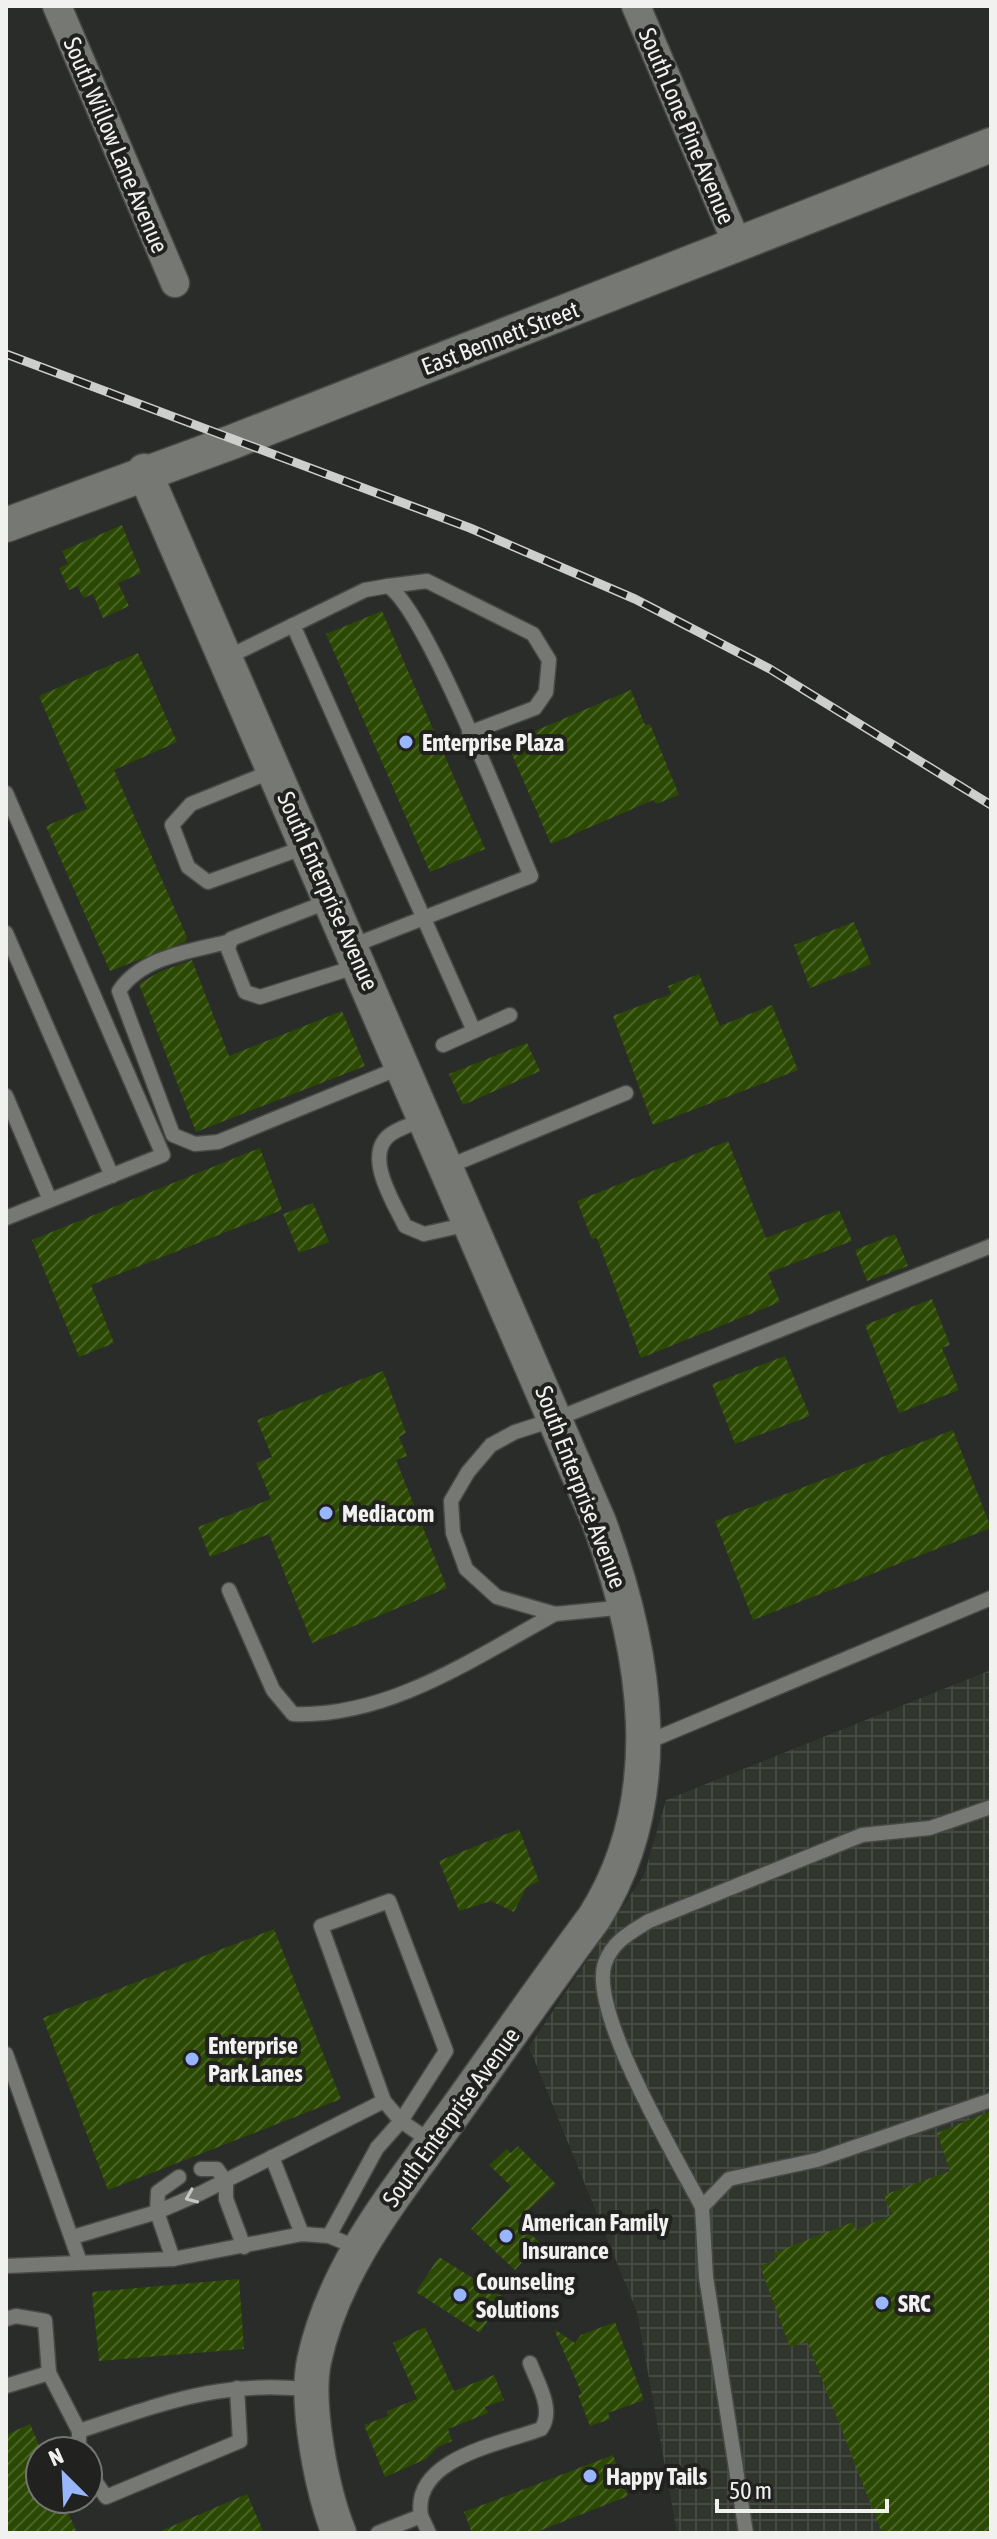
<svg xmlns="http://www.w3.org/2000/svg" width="997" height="2539" font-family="'Asap Condensed',sans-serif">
  <defs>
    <pattern id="industrial-grid" width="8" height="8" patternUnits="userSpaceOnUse" patternTransform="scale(2)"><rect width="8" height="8" fill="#31362d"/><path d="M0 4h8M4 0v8" fill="none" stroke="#454a42"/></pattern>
    <pattern id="building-hatch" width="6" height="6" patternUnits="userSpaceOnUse" patternTransform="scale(2)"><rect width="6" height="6" fill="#2b4902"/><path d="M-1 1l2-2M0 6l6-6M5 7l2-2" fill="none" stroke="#4a6427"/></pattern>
  </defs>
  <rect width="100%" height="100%" fill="#2a2c29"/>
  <path fill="url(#industrial-grid)" d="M991,1670V2533H677L637,2312L529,2047L644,1875L666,1800Z"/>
  <g fill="url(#building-hatch)">
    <path d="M122,525L141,573L118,583L129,606L103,618L93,594L83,598L78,586L69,590L59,568L68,564L62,551Z"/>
    <path d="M382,611L485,849L430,872L326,634Z"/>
    <path d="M138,653L177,742L114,770L187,937L185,942L110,971L46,826L87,809L39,696Z"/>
    <path d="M631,690L645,725L650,724L679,795L656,804L653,800L551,844L507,743Z"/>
    <path d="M854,922L871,964L810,988L794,945Z"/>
    <path d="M192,960L229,1056L342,1011L365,1066L196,1132L139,984L159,972Z"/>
    <path d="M699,974L720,1026L772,1005L798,1070L653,1125L613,1016L671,994L668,986Z"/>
    <path d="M527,1043L540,1071L463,1105L449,1074Z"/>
    <path d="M728,1141L766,1238L839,1210L852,1241L768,1273L780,1302L641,1358L597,1238L592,1239L577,1201Z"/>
    <path d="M260,1148L282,1210L91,1285L114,1343L79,1357L32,1240Z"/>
    <path d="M313,1203L329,1242L299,1253L283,1214Z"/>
    <path d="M895,1234L908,1266L867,1281L855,1250Z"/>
    <path d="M932,1299L950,1345L942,1348L959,1390L899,1413L865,1325Z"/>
    <path d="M785,1356L810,1416L735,1444L712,1384Z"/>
    <path d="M383,1371L406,1433L399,1437L407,1456L396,1460L447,1588L312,1643L269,1534L210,1557L198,1527L271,1499L256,1463L272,1457L257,1420Z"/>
    <path d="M953,1430L991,1528L753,1620L715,1521Z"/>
    <path d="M519,1829L539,1881L526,1888L514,1912L491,1901L459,1911L439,1861Z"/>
    <path d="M274,1929L341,2099L108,2190L43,2018Z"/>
    <path d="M991,2111V2533H882L807,2341L790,2347L760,2266L776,2260L774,2253L853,2222L856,2230L892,2215L884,2195L950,2171L937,2133Z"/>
    <path d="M518,2146L556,2184L517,2221L540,2243L515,2270L471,2229L511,2186L489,2165L507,2149L511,2153Z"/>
    <path d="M439,2257L503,2297L480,2333L416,2292Z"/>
    <path d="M239,2279L244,2349L99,2361L92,2292Z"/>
    <path d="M615,2322L644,2400L608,2413L610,2419L590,2426L578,2395L582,2394L554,2329L575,2343L581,2335Z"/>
    <path d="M425,2327L454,2391L494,2375L504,2400L485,2407L488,2413L448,2429L452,2441L438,2447L426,2459L385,2477L364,2425L388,2416L387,2411L417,2399L393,2343Z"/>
    <path d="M30,2424L40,2447V2499H62L77,2533H6V2435Z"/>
    <path d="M613,2455L628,2496L534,2533H472L464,2512Z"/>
    <path d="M247,2494L264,2533H156Z"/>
  </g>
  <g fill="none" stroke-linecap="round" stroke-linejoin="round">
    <g stroke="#484947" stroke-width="17">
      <g id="service">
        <path d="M388,586L427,581L533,634L549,660L546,692L535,708L469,733"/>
        <path d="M293,625L474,1031"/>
        <path d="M226,658L365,590L388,586C426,610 508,823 531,876L352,946"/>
        <path d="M275,770L191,804L172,825L188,867L208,882L308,846"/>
        <path d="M6,793L163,1155L6,1218"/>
        <path d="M332,900L231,939L228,949L245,992L260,997L358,966"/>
        <path d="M6,933L112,1176"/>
        <path d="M231,941C193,951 142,956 119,991L173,1135L195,1144L218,1142L404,1066"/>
        <path d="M443,1045L510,1015"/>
        <path d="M6,1096L50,1200"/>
        <path d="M426,1119C415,1123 401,1127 391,1134C362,1154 394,1203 405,1226L424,1234L469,1224"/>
        <path d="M447,1167L626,1093"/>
        <path d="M229,1590L273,1690L293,1714C388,1718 474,1658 555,1614"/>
        <path d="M626,1607L555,1614L497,1597L466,1569L453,1533L451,1501L468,1472L491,1445L515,1432L556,1419L991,1246"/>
        <path d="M645,1743L991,1598"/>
        <path d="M389,1901L446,2051L401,2121L384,2101L321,1926Z"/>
        <path d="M6,2054L80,2262"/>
        <path d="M272,2157L302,2234"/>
        <path d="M201,2169H217L226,2182V2199L244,2247"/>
        <path d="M702,2207C677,2159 588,2011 605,1963C613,1941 630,1933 649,1921L862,1835L930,1828L991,1807"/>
        <path d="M73,2237L157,2212L201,2193L384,2101"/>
        <path d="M358,2248L329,2236L377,2148L401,2121L433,2143"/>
        <path d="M173,2259L157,2212L158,2192L179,2177"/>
        <path d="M6,2266L173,2259L302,2234L329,2236"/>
        <path d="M6,2319L16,2316L45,2321L49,2373L79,2431"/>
        <path d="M6,2386L49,2373"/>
        <path d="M79,2451V2431C165,2403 222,2379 314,2390"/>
        <path d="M88,2471L106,2497L240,2441L237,2388"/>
        <path d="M421,2516L429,2533"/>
        <path d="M378,2533L421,2516C411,2458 501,2444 541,2429C555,2410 537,2382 530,2363"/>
        <path d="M746,2533L706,2277L702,2207L729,2179L817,2160L991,2100"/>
      </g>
    </g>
    <g stroke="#484947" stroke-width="31">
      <g id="minor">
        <path d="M57,6L175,283"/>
        <path d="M636,6L738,246"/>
      </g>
    </g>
    <g stroke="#484947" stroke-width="37">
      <g id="tertiary">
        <path d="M144,471L599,1522C646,1650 671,1796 594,1918C547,1981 502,2046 456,2110C400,2189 335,2263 314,2361C305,2405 322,2491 339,2533"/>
        <path d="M6,525L232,442L991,145"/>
      </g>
    </g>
    <use href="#service" stroke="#767874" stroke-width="14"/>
    <use href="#minor" stroke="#767874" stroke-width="28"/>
    <use href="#tertiary" stroke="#767874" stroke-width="34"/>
    <g stroke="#cdcfcc" stroke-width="9">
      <path id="rail" d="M6,354L470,528L635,599L770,669L991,805"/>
    </g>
    <use href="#rail" stroke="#21221f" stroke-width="6" stroke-dasharray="18" stroke-linecap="butt"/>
  </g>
  <defs><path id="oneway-chevron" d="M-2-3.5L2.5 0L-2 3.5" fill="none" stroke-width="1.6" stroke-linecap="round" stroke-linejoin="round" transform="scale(2)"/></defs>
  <use stroke="#c6c7c5" href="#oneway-chevron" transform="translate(191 2197) rotate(157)"/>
  <g fill="#98b6fd" stroke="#21221f" stroke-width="3">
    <circle cx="406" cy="742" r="8"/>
    <circle cx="326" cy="1513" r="8"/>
    <circle cx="192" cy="2059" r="8"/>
    <circle cx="506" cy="2236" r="8"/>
    <circle cx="460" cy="2295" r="8"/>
    <circle cx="882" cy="2303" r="8"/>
    <circle cx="590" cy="2476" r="8"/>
  </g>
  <g text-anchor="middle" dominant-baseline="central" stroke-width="8" stroke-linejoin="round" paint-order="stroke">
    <g font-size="24" fill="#f1f2f0" stroke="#21221f">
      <text transform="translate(687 126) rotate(67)">South Lone Pine Avenue</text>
      <text transform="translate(116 145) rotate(67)">South Willow Lane Avenue</text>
      <text transform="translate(500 338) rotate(-21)">East Bennett Street</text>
      <text transform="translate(328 891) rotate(66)">South Enterprise Avenue</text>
      <text transform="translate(581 1487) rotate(69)">South Enterprise Avenue</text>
      <text transform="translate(451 2117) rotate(-54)">South Enterprise Avenue</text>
    </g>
    <g font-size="24" font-weight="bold" fill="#f1f2f0" stroke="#21221f" text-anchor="start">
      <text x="422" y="742">Enterprise Plaza</text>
      <text x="342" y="1513">Mediacom</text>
      <text x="208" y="2045">Enterprise<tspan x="208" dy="28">Park Lanes</tspan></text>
      <text x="522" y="2222">American Family<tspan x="522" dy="28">Insurance</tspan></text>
      <text x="476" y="2281">Counseling<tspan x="476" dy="28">Solutions</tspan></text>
      <text x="898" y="2303">SRC</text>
      <text x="606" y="2476">Happy Tails</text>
    </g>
  </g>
  <rect width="997" height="2539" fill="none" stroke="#f1f2f0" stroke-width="16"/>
  <g transform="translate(64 2475) rotate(336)"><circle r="38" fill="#21221f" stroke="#747573" stroke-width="2"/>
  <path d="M0-6L14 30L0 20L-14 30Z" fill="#98b6fd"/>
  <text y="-12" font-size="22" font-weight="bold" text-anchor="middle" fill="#f1f2f0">N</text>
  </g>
  <path d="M717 2499v12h170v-12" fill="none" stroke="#f1f2f0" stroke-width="4"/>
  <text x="729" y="2499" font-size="24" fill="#f1f2f0" stroke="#21221f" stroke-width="6" paint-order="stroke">50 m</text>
</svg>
